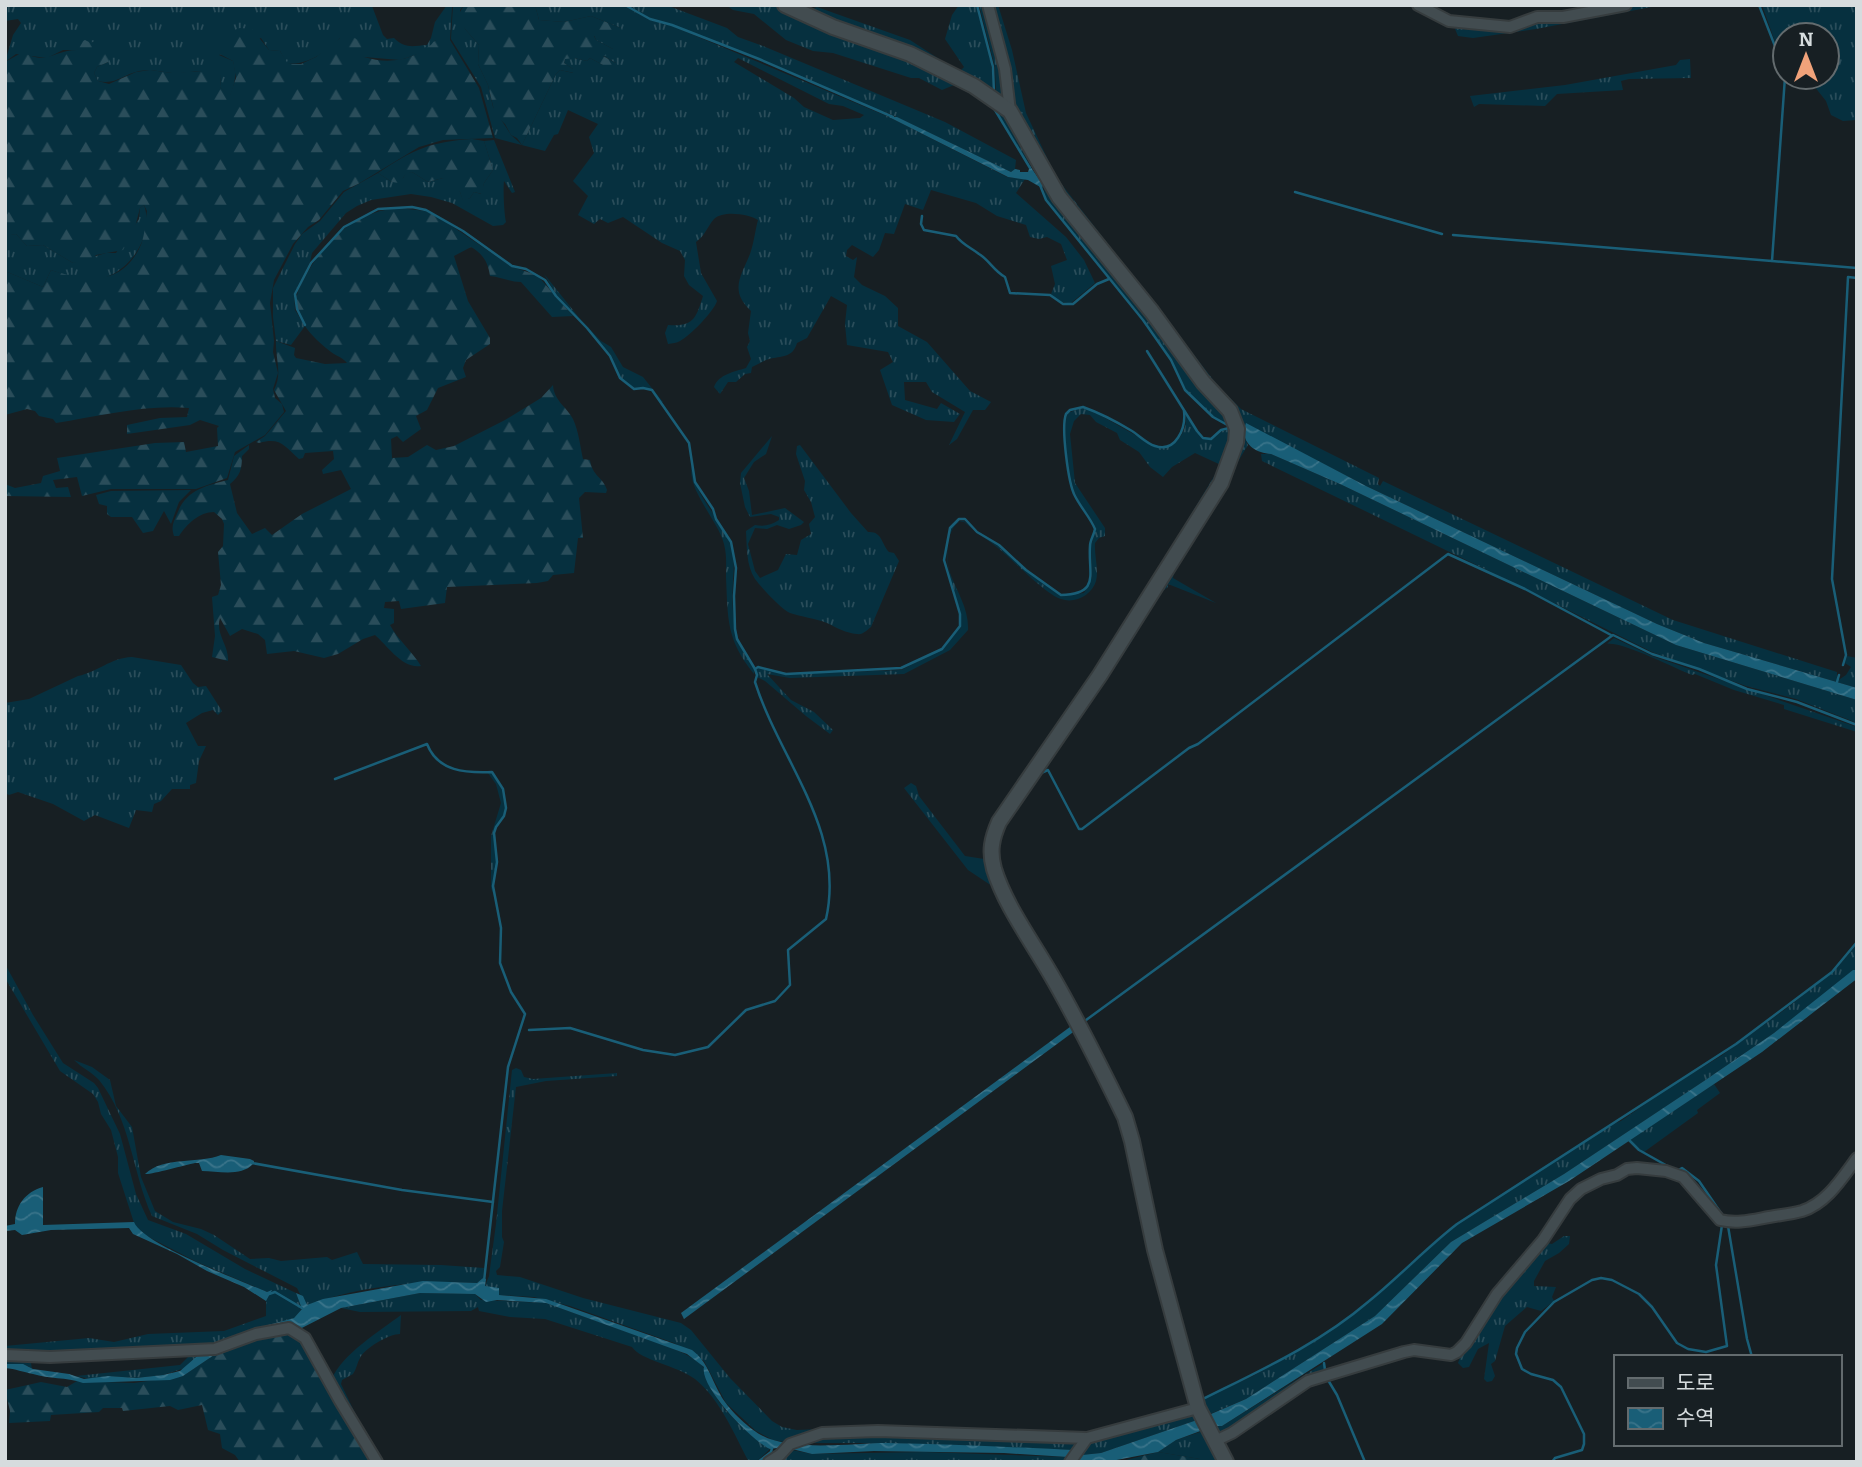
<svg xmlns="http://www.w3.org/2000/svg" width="1862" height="1467" font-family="Bitter,'Noto Sans KR',serif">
  <defs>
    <pattern id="grass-tufts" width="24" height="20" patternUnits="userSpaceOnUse" patternTransform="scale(1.75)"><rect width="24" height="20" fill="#06303f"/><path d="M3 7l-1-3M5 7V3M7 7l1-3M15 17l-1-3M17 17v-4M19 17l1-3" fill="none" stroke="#2a4d5a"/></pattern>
    <pattern id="forest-firs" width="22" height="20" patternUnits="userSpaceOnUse" patternTransform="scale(1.75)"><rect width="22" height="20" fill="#06303f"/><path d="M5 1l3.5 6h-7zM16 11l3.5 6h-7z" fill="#2a4d5a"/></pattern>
    <pattern id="water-waves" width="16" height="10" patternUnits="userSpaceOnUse" patternTransform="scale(1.75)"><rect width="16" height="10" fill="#195e77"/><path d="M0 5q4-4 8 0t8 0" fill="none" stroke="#3a748a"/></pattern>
  </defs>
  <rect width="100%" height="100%" fill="#171f23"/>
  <g fill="url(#grass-tufts)" fill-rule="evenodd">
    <path d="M5,5H369L372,6L383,35L387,39L394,38C405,49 413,46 427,45L431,38L435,22L447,5H452V8L450,40H436L427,51L400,60L364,57L340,38C324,53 310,64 287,64L280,51L269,50L261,38L219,55L233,61C237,75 235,83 230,96L220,87L221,76C195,66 196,74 172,73C161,72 151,69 139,71C122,75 116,85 98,81L94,73L97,67L108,62L96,41L77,50H63L47,58L16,54L5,62L13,35L21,23L18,19L5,21Z"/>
    <path d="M453,5H464L460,10L465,29L479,45L478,64L488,85L493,107L511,135L522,145L556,74L560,70L573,73V69L564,63L565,58H574L587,61L590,58L603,65L616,63L602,55L613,49L596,40L594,35H603L621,28L591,16L564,22L539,20L535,5H623L650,20L672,26L889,117L1007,177L1025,179L1016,193L1066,237L1084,260L1095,283L1071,303C1062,303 1056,301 1051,294L1055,284L1051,266L1067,260L1061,244L1047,237L1039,239L1030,237L1026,225L997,216L976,203L931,190L923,210L905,204L894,234L885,233L879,250L873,257L852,245L847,250L846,256L853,260L857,257L854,277L862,285L885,296L898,308V326L927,342L970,391L991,402L985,410H973L957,439L949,445L965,412L932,392L926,382H904L905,400L937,409L941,403L960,414L954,422L926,420L892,405L880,370L893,362L888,352L847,345L845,324L847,305L831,296L807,338L797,343C793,358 781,356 769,359C763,361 758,364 752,367L751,373L745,374L736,382H728L720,394L714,387C719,374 734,372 746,368L751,359L747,347L750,341L748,333L751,311C729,291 741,276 750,254C754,243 755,231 758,220C749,214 723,210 714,219C707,227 705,236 696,242L701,273L717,301C714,311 690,336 680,341C677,343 672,343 668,344L665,333L668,325C694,327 696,318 703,296L689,285L684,276L685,260L680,251L662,243L623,217L608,223L600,219L594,224L578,215L588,196L573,181L594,153L589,137L598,124L568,110L558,134L554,135L545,151L495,138L481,87L451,39ZM738,58L829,104L843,106L864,115L860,118L833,120L804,107L794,98L734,62Z"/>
    <path d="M628,5H666L727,28L738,37L763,46L945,122L1016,160L1015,169L1011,172L888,113L870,107L759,58L650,18Z"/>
    <path d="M726,5H779L973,88L991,105L954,85L942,90L919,78H911L833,53L813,51L786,40L754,14L733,10Z"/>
    <path d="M959,5H976C983,34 996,65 992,95L833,23L811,10L817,7L910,40L959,72L964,67L945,39L952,15Z"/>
    <path d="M979,5H985L1002,69L1006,102L996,95L995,67Z"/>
    <path d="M994,5H998L1012,50L1026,113L1056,177L1218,386L1241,409L1379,478L1378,484L1380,486L1383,481L1673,620L1837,672V681L1846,675L1851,667L1845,663L1847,656L1857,658L1855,666L1857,688L1704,643L1657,624L1366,486L1246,424L1245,439L1248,445L1175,565L1173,578L1216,603L1168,584V587L1161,592L1130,644L1047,766L1040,772C1033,794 1012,811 1002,832C985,865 1038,939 1055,970L1004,884L994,844L1224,477L1241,423L1063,194L1018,113Z"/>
    <path d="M1642,5H1662L1536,29L1473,38L1458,36L1455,29L1457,27L1565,19Z"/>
    <path d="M1762,5H1857L1856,120L1843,121L1831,115L1826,101L1807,77H1827V35H1785V70Z"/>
    <path d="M1690,59L1691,78L1629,79L1621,81L1623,90L1557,94L1545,106L1479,104L1474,107L1470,96L1565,85L1676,65L1680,60Z"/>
    <path d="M994,108L1005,111L1057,199L1227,412L1230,425L1213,416L1186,390L1172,360L1144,319L1046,199L1043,185Z"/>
    <path d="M494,140L515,192L512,193L504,181C503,189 504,214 506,222L503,225L493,226L452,203L431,197L411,194L371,200L357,206L346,213L312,253L310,262L294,294L295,310L305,326L291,345L276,341L273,317V288L295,244L302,234L320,221L344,192L378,173L392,182L403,178L406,173L412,172L428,182L443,178L460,192L463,200L470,198L474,192L481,194L484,183L493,170L484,141Z"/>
    <path d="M144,205C156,238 124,282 88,280C76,279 62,274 51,270L43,287L5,271L7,235L16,234L27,246L43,245L73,263L106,253H116L139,219L140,208Z"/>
    <path d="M544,274L581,320L601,341L611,347L623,367L643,377L663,402L661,403C653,391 649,386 634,388L620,378L611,355L557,296Z"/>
    <path d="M1081,408L1091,410L1158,448C1177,447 1187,433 1186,415C1195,426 1196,437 1211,440L1222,431L1232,429L1225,463L1182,537L996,823L1001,892L968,870L904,788L911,783L916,786L919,796L965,856L984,859L986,837L992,824L1125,623L1221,465L1195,453L1172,467L1163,477L1150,467L1139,452L1120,440L1117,433L1096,422L1090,415L1081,414L1074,421L1070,434L1075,483L1105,528V536L1099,538L1095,543C1094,555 1099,569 1096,581C1092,595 1075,604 1061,599C1046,595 1012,559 998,548C987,539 975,532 964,522H959C946,530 945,559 950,573C957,592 969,609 968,630L950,650L904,674L790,678L767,674L791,700L814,712L833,730L830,734L806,716L765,681L757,677V669L759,668L787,674L901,670L943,649L961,626C959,587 938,568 951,527L953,523L964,521L977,533L998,546L1026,571L1061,596L1084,593L1092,577L1091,546L1096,528C1091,516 1081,507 1076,495C1069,481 1061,426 1068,413Z"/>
    <path d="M772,436L766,454L754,462L744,478L749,491L752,515L785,508L804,522L801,525L789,529L777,525L767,529L755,528L748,544L755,571L760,578L778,570L786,554L797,555L801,540L811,534L809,524L815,517L811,502L804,490L805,481L796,454L797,446L800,445L851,513L868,532C882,531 881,543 889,552L894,553L899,561L871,627C867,630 863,635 857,634C846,633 837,628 827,623C815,618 801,617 790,613C781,609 761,587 755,579C746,565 747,547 746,531L755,525C764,527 771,525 779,520V517L771,514L750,517L745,507L740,483L741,473Z"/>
    <path d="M1261,454H1271L1340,484L1676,645L1857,700V723L1796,699L1746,686L1652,652L1526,589L1262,461Z"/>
    <path d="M692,465C692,494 720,516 730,543C735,555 734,568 733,581C731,616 734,639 754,669V674C726,639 728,619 726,577C726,566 727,555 724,544C718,520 686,489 692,465Z"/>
    <path d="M1614,638L1652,656L1857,727V732L1784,709V705L1734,690L1695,674L1692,675C1674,668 1622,641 1607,644Z"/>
    <path d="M132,657L181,665L193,683L198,687L206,686L222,711L218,715L213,710L202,713L186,723L198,746H206L199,761L196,783L190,785V789H172L161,801L154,804L152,812L136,810L129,828L95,815L84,821L53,804L18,792L9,795L5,793V703L29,699L78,676C98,672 110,658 132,657Z"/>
    <path d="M488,773H492L502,790L505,808L503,816L494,832L497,863L492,886L497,903L491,888V836L501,803L496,784Z"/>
    <path d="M1857,944V970L1774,1033L1704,1081L1564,1174L1451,1242L1375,1316L1246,1399L1210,1414L1205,1413L1199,1401L1253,1376L1322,1337L1369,1303L1425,1251L1458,1224L1611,1125L1621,1121L1668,1088L1721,1056L1787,1008L1837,968Z"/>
    <path d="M5,964L33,1015L63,1063L94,1083L98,1088L120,1134L136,1194L148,1220L186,1234L245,1269L296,1293L302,1309L294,1318L249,1330L214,1346L5,1354V1346L89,1338L114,1342L148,1334L224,1331L266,1316V1301L271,1291L267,1292L197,1262L141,1233L135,1226L118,1173V1157L111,1130L101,1114L98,1102L93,1094L60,1071L5,978Z"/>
    <path d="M74,1060L92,1067L110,1080L116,1106L132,1127L141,1177L155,1211L173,1222L201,1229L214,1235L250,1259L269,1258L281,1261L327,1257L332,1260L357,1252L363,1264L441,1265L484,1268L483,1278L477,1283C424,1280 356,1286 306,1306L297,1288L223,1250L197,1234L152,1216C132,1172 131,1119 99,1080C92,1072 82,1068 74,1060Z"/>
    <path d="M516,1068L521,1070L524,1077L533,1079L617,1073V1076L546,1081L516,1087L502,1211V1237L504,1242L500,1267L496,1271L497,1275L520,1277L583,1298L681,1323L691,1330L730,1378L772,1421L782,1427L797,1430L867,1427L877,1430L790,1443L773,1440L756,1431L726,1403L704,1361L674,1343L570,1306L534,1297L499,1295L485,1286L489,1276L496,1224L512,1070Z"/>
    <path d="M1714,1084L1720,1093L1697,1110L1698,1113L1644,1152L1629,1140Z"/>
    <path d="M1564,1236H1570L1569,1244L1559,1253L1545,1261L1534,1281V1286L1556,1287L1552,1297L1554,1301L1541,1311L1527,1307L1505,1326L1495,1361L1491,1364L1495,1376L1492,1381L1487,1382L1484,1379L1489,1343L1478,1349L1469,1367L1463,1368L1458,1363C1476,1316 1513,1280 1546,1243L1552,1244Z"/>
    <path d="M420,1293L475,1294L481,1300L546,1303L672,1348C683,1353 698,1359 705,1369C711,1379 713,1390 718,1400C724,1411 760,1445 770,1449L756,1462H749C734,1434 720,1399 695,1379C678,1366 640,1360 632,1347L545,1319L510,1317L479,1311L478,1307L471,1311L360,1312L341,1308Z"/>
    <path d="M401,1315L400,1334C389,1334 365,1348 360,1358C357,1363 357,1368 353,1374L342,1380L341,1384L367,1438L332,1379C341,1355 381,1330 401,1315Z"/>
    <path d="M202,1352L185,1368L163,1375L136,1378L108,1376L90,1379L76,1376L180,1365L191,1354L35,1361L31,1363L32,1369L28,1366L5,1364V1356Z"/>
    <path d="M1324,1363V1372L1233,1430L1221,1433L1214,1426H1222Z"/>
    <path d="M1195,1411L1197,1420L1101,1453L1082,1455L1085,1449L1095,1440Z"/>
    <path d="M1200,1432H1205L1218,1462L1158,1452L1176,1440Z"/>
    <path d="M878,1434L1080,1443L1073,1450L886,1443H802L823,1436Z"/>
    <path d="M787,1449L812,1454L924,1452L1068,1457L1066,1462H780Z"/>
  </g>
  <g fill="url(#forest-firs)">
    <path d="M464,5H535L539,20L564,22L591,16L621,28L624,35L594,36L596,40L613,49L612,55L603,56L616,63L620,69L603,65L590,58L587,61L574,58L565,59L564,63L573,69L574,73L560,70L556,74L522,145L517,138L511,135L505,124L495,114L488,85L478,64L479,45L465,29L458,16Z"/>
    <path d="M240,28L252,29L269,50L280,51L288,64H301L316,57L340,38L351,36L360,41L364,57C390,65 417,60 436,40H450L479,88L493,138L443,140L419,147L358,184L343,191L319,220L308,227L293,244L274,280L270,303L274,341L273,352L278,373L273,389L275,398L282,404L284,412L265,435L235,452L227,478L196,489H111L82,496L77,477L53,480L56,488L68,487L71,497L5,496V484L15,488L41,483L43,476L60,471L57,458L155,443L184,442L186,452L218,446L217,428L219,426L200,420L190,425L127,434V425L160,418L187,417L189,408C148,404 98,416 56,423L53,419L39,416L35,411L27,409L5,415V271L43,287L51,270C85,281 119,287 139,249C145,238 145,223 147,211L144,205L140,208L134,231L123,250L96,255L91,261L73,263L43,245L27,246L16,234L5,236V62L23,52C47,66 54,50 77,50L80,42L85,40L91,43L100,38L112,42L117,51L108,62L97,67L94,73L98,81L109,84L136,72L150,70L172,73L217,70L221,76L220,87L230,95L236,78L233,61L212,50V38Z"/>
    <path d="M472,139L484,141L493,170L484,183L482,194L474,192L470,198L463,201L460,192L445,187L443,178L428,182L412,172L406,174L399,183L392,182L378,173C414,149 430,142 472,139Z"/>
    <path d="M398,208L426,211L440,218L512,267L537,275L573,316L552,317L521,282C510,282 501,277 490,276C488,262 483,254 471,247L454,256L468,301L490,338V344L466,360L463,368L466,377L438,388L427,410L416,416L421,429L403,442L397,436L391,439L392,458L408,457L427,445L436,450L454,446L505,420L541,398L553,385C554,401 566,406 573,419C579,432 580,446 583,459L590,460C592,476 603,477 607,490L606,493L585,492L579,498L583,538H578L574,573L553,575L548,581L537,583L447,587L445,603L401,609L399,601L385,602L384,608L394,609V623L390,625C398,640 412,651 421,666C402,669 387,645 375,635L363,639L338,654L324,658L294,651L267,654L265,640L258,634L242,629L230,636L220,618C215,634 229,645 228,661L212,657L215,636L212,597L218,595L221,585L218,552L223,546L224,524L222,519L214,512C199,512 187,524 179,536H174C171,527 173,523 177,514C186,490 205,486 228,480L234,456L249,445V449L242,456C242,469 240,476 230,484L237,513L252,534L265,528L272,535L302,514L351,489L341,470L323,474L322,470L334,459L333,451L305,453L303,458L299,459C284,446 281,437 259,443L256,442L265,436L286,411L274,390C283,373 275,359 276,341L295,348L294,355L296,358L325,364L347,363C343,358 339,357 334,354C319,343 302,328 297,309C294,298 299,289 304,279C324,241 354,212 398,208Z"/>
    <path d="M191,490L179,502L171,524L164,511L153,531L143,533L132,517H111L107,514V506L99,504L96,495L111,491Z"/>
    <path d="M292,1333L305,1340L375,1462H240L235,1455L222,1448L220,1434L208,1430L202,1405L178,1410L170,1406L123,1411L122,1408H103L99,1412L51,1415L50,1421L9,1423L10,1411L5,1390L41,1382L67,1387L77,1381L134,1383L183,1376L220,1351L260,1336Z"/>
    <path d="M1158,1452L1200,1459L1206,1456L1218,1462H1118Z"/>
  </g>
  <g fill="url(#water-waves)">
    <path d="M889,117H897L1011,172L1015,169L1020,170V172H1028L1030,166L1043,185L1042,188L1028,180L1008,177Z"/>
    <path d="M1246,423L1366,486L1657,624L1704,643L1857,688V700L1676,645L1340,484L1271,454C1254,453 1239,442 1246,423Z"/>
    <path d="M1853,970H1857V979L1854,981L1762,1052L1569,1181L1462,1243L1382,1324L1222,1426H1214L1176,1440L1158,1452L1106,1462H1073L1068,1457L1004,1453L874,1451L812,1454L784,1447L770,1449C753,1442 699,1387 704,1367L687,1354L546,1303L497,1300L486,1302L475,1294L420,1293L341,1308L292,1333L260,1336L220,1351L183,1376L170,1380L83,1383C66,1377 49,1379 33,1374C23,1372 16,1369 5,1368V1364H23L33,1369L69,1374L84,1379L108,1376L136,1378L163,1375L180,1371L202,1352L249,1330L294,1318L302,1309L296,1293L303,1296L307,1305L323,1299L423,1281L477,1283L483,1278L486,1279L485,1286L499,1288V1295L546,1299L692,1350C707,1361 711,1378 720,1394C727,1408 747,1427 761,1435C791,1452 853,1443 887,1443C949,1444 1011,1447 1073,1450L1082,1455L1101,1453L1197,1420L1246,1399L1375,1316L1451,1242L1564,1174L1704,1081L1774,1033Z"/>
    <path d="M1074,1024L1076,1030L684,1319L681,1313Z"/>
    <path d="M221,1155L250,1159L254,1161L253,1164C241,1177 218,1171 202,1171L199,1163H195C185,1165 150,1175 145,1174C163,1156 199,1164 221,1155Z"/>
    <path d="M43,1187V1225L134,1222C142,1244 242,1281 267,1292L272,1290L266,1301L244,1287L207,1271L177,1254L133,1234L129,1228L51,1230L22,1235L15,1230L5,1231V1226L15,1224C15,1206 25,1192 43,1187Z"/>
  </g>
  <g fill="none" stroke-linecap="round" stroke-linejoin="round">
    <g stroke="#195e77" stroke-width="2.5">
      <path d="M625,5L650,19L672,25L759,59L893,117"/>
      <path d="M977,5L993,67L994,94"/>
      <path d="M1759,5L1785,72"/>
      <path d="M1785,77L1772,261L1857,268"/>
      <path d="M992,105L1030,168"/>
      <path d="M1040,185L1046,200L1143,320L1171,360L1185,390L1213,417L1231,427"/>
      <path d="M1295,192L1442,234"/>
      <path d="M922,216L921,224L924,230L956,236C963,245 970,247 979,254C989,260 994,271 1005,277L1010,293L1050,295L1063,304H1073L1097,284L1109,279"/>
      <path d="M1453,235L1772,261"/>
      <path d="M305,325L297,309L295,294L311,263L344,227L378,209L412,207L426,210L463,231L512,266L526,269L545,280L556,296L587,328L610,356L620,378L634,389L643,388L652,390L689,443L695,482L713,509L716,519L731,542L736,568L734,596L735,629L737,639L755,669L757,675L755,682C780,761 846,830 826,919L788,950L790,985L775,1001L746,1010L708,1047L675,1055L643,1050L570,1028L529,1030"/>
      <path d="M1147,351L1197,431L1203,438L1211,439L1221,430L1229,428"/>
      <path d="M1843,665L1846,655L1832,579L1848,277L1857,278"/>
      <path d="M755,669L758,667L786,674L901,668L942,649L960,626V614L944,560L950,528L959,519H965L977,532L999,545L1026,570L1061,595C1101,594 1088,574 1090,546C1090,540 1094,535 1095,529C1090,517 1081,508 1075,496C1068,483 1061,427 1066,414L1070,410L1083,407C1100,413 1117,422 1132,431C1140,436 1146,443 1155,446C1176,453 1186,428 1184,411"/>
      <path d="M1837,682L1839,675"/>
      <path d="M1041,773L1048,770L1079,829H1082L1189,748L1198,744L1448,554L1525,589L1611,635"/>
      <path d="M335,779L427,744C438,772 466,773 492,772L503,789L506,808L504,816L496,827L494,833L497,862L493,886L501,928L500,963L511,992L525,1014L508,1067L484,1281"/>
      <path d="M1082,1023L1613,635L1652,654L1699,669L1747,689L1797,702L1857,725"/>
      <path d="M1629,1140L1639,1150L1671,1168"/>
      <path d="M252,1163L402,1190L493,1202"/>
      <path d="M1677,1171L1682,1168L1699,1181L1723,1216"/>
      <path d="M1725,1226H1728L1747,1339L1752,1357"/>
      <path d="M269,1294L275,1292L302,1308"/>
      <path d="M1324,1363L1325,1370"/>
      <path d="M1328,1380L1337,1395L1365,1462"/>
      <path d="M1201,1400C1259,1371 1319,1344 1368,1302C1399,1277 1426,1248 1457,1224L1736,1044L1832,972L1857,942"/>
      <path d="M758,1462L771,1452L772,1448"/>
      <path d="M1552,1462L1555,1458L1582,1450L1584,1444V1434L1561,1387L1553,1380L1531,1374L1522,1369L1516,1354L1517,1348L1525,1332L1554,1302L1592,1280L1601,1278L1612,1280L1639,1294L1652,1307L1677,1343L1688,1349L1706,1352L1727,1346L1716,1265L1722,1225"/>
    </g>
    <g stroke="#363c3e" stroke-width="14">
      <g id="minor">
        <path d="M988,5L1005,69L1010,111"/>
        <path d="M1418,5L1449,21L1510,27L1537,17H1563L1626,5"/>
        <path d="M5,1355L50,1357L215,1349L256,1334L289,1328L305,1338L340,1401L377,1462"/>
        <path d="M1215,1441L1232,1433L1308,1381L1404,1352L1414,1350L1451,1355L1457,1352L1466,1343L1497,1294L1543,1240L1570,1199L1581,1189L1601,1179L1617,1175L1627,1169L1637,1168L1666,1171L1683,1177L1720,1220C1737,1224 1752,1220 1769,1217C1780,1215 1791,1214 1802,1211C1827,1203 1842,1178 1857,1158"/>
        <path d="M769,1462L780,1455L790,1444L822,1433L878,1431L1087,1438"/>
        <path d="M1070,1462L1087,1438L1198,1408"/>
      </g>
    </g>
    <g stroke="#363c3e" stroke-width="18">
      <path id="tertiary" d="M785,5L833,27L910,54L974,86L1010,111L1059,197L1152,312L1203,382L1230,411L1237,429L1236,442L1221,483L1100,675L999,822C992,838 989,851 994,869C1005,905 1031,940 1050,973C1077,1019 1101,1068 1125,1117L1132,1141L1155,1250L1198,1408L1226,1462"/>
    </g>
    <use href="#minor" stroke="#424c50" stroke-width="10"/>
    <use href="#tertiary" stroke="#424c50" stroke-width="14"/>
  </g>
  <rect width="1862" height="1467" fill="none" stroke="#d6dcde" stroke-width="14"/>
  <rect x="1614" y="1355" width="228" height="91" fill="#171f23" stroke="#636b6e" stroke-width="2"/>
  <rect x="1628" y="1378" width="35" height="10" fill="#424c50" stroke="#636b6e" stroke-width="2"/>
  <text x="1676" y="1390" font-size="21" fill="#d6dcde">도로</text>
  <rect x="1628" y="1408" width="35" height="21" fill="url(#water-waves)" stroke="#636b6e" stroke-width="2"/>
  <text x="1676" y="1425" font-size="21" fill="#d6dcde">수역</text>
  <g transform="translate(1806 56)"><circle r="33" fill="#171f23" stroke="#636b6e" stroke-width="2"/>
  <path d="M0-5L12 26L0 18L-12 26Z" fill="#f0a27a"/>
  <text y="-10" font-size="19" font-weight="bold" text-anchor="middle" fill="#d6dcde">N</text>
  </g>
</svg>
